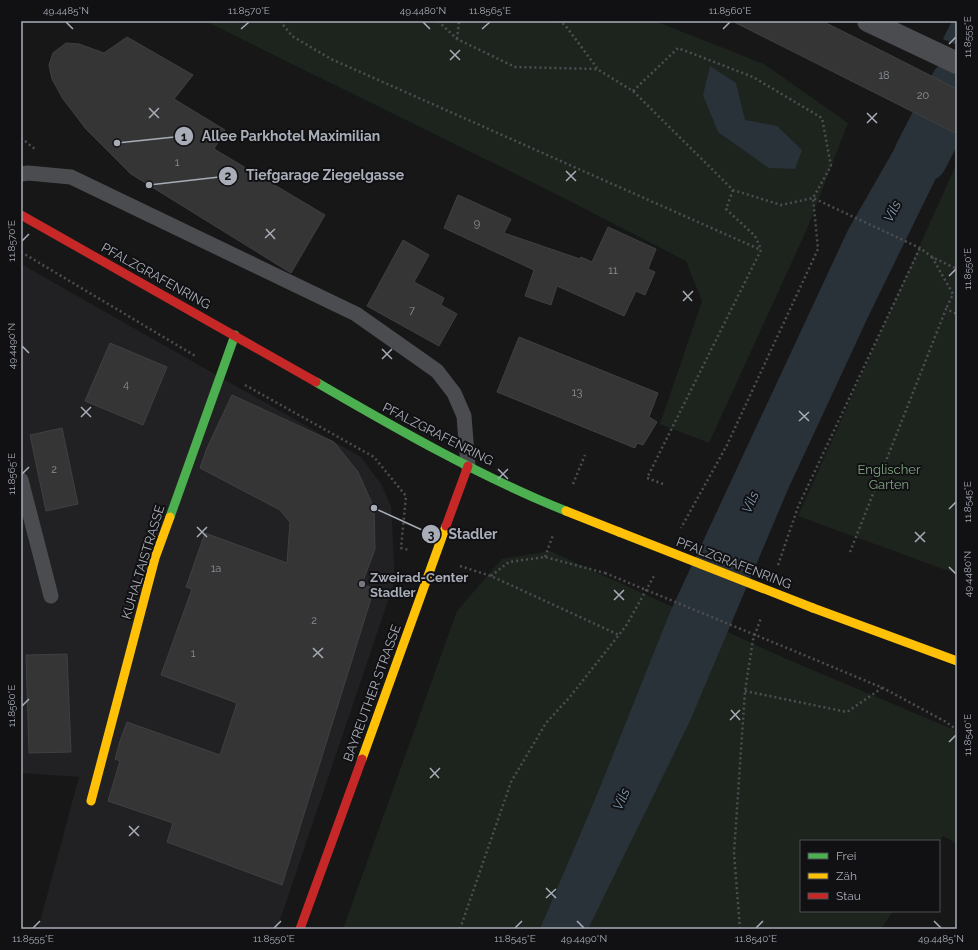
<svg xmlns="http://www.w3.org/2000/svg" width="978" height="950" font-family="Raleway,sans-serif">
  <rect width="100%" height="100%" fill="#171717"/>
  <path fill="#212123" d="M21,264L361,457L381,484L391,506L395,580L277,929H38L79,777L21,773Z"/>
  <g fill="#1d241e">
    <path d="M205,21H655L764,64L848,123L807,229L709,443L660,424L702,301L686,261L556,194Z"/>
    <path d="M957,163V574L798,516Z"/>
    <path d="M550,551L782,657L957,731V844L943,836L939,842V841H801V911H893L881,929H343L457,611L502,559Z"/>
  </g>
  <g fill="#2a3239">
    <path d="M952,21H957V45L943,39Z"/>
    <path d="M710,66L736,83L745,120L777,126L802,150L795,169L769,168L718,132L703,95Z"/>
    <path d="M915,113L957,135L869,315L789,487L689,723L588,929H540L599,790L671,610L848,230Z"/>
  </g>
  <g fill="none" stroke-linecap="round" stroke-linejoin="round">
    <path stroke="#2a3239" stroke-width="55" d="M921,156L957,86"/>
  </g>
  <g fill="#353536" stroke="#3f4043">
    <path d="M732,21H822L894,57L957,89V134Z"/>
    <path d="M127,37L193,75L174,99L225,130L214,149L325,215L291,273L131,174L86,129L63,99L52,79L49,65L53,53L66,43L79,44L104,53Z"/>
    <path d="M458,195L511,219L504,233L580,259L581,257L592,262L608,227L656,249L648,269L655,272L645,295L636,291L624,316L557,286L551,305L525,296L534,270L444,228Z"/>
    <path d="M403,240L429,255L414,282L444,298L441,305L457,314L439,346L367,306Z"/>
    <path d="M519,337L658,393L649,417L657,422L643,445L637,443L635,448L497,392Z"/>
    <path d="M110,343L167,367L143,425L85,401Z"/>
    <path d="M232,395L334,442L358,472L374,508L375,549L362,584L374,589L282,885L167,842L173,823L108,801L120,761L115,759L120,741L127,722L220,755L237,703L161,675L192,589L186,587L205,533L287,563L290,522L280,510L200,468L207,448Z"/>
    <path d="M62,428L78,504L46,511L30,435Z"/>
    <path d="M67,654L71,752L29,753L26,655Z"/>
  </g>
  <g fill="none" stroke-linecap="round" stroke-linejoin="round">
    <g stroke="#4d4e52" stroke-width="2.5" stroke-dasharray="2 3" stroke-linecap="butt">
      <path d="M280,21L292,36L331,59L761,250L647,478L663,484"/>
      <path d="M438,21L457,39L515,67L597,69L633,91L733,190L781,205L813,198L920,248L932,257L957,269"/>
      <path d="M558,21L565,25L597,68"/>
      <path d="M457,39L459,22L463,21"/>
      <path d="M633,91L678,48L753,77L822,118L831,166L813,198L818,249L727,445L681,528"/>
      <path d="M21,138L35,149"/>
      <path d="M733,190L726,209L755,236L761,249"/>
      <path d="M21,252L197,357"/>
      <path d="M932,257L953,294L946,309"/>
      <path d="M245,385L374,457L406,496L401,548L409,550"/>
      <path d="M573,484L585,455"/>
      <path d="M850,552L946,309L957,314"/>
      <path d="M545,557L553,535"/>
      <path d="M778,565L798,507L920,248"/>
      <path d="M460,566L491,576L619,635"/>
      <path d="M491,576L509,562L545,557L605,573"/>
      <path d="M799,653L883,688L946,722L957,730"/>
      <path d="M745,691L847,712L882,688"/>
      <path d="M460,929L511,782L546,723L569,698L626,626L654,576"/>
      <path d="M740,929L734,853L745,691L753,640L761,618"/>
    </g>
    <g stroke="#4b4c50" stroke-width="15">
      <path d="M21,174L28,173L71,177L356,314L437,371L454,393L464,416L468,466"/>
      <path d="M21,480L51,596"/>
    </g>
    <path stroke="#4b4c50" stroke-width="22" d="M868,21L957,63"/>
    <g stroke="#4caf50" stroke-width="9">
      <path d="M316,382C397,429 479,476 566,511"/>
      <path d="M170,517L235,335"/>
    </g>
    <g stroke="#ffc107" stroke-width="9">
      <path d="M566,511L619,532"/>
      <path d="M813,608L957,661"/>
      <path d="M362,759L446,526"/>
      <path d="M91,801L155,558L170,517"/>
    </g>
    <g stroke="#c62828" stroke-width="9">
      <path d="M21,215L316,382"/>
      <path d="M446,526L468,466"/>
      <path d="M300,929L362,759"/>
    </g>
    <path stroke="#4d4e52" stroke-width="2.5" stroke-dasharray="2 3" stroke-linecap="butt" d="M605,573L799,653"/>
    <path stroke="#ffc107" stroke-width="9" d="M619,532L813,608"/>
  </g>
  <path fill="none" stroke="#a8adb8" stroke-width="1.5" d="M66,22L73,29M423,22L430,29M241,29L249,22M482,29L490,22M723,29L730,22M949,44L956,37M450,50L460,60M450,60L460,50M149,108L159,118M867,113L877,123M149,118L159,108M867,123L877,113M566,171L576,181M566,181L576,171M266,229L275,239M265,238L275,229M22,241L29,234M949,276L956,269M683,291L692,301M683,301L693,291M22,346L29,353M382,349L392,359M382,359L392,349M81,407L91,417M799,411L809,421M81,417L91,407M799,421L809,412M498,469L508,479M22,474L29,467M498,479L508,469M949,509L956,502M197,527L207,537M915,532L925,542M197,537L207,527M915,542L925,532M949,567L956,574M614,590L624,600M614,600L624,590M313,648L323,658M313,657L323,648M22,706L29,699M731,710L740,720M730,720L740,710M949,742L956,735M430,768L439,778M430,778L440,768M129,826L139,836M129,836L139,826M546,888L556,898M546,898L556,889M577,921L584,928M934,921L941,928M33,928L40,921M274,928L281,921M515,928L522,921M756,928L763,921"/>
  <circle fill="#757880" stroke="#111113" stroke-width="1.5" cx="362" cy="584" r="4"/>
  <g text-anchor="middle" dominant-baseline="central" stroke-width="4" stroke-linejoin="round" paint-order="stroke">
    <g font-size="11" fill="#8b8f98">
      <text x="884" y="75">18</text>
      <text x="923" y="95">20</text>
      <text x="177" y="162">1</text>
      <text x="477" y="223">9</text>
      <text x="613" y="270">11</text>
      <text x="412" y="310">7</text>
      <text x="126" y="384">4</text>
      <text x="577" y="392">13</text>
      <text x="54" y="469">2</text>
      <text x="216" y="568">1a</text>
      <text x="314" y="620">2</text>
      <text x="193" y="653">1</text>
    </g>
    <g font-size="13" fill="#a8adb8" stroke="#111113">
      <text transform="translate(156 276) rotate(29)">PFALZGRAFENRING</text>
      <text transform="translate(438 434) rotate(27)">PFALZGRAFENRING</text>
      <text transform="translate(143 562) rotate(-73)">KUHALTAISTRASSE</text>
      <text transform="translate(734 563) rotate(21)">PFALZGRAFENRING</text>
      <text transform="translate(372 693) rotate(-70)">BAYREUTHER STRASSE</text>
    </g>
    <g font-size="13" fill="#7fa381" stroke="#111113">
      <text x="889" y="469">Englischer<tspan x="889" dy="15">Garten</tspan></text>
    </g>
    <g font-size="13" font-weight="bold" fill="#a8adb8" stroke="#111113" text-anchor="start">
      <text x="370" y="577">Zweirad-Center<tspan x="370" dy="15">Stadler</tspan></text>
    </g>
    <g font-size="14" font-style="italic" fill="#7f9bb3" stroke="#111113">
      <text transform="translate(892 211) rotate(-63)">Vils</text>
      <text transform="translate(750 502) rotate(-67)">Vils</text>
      <text transform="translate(621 799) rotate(-67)">Vils</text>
    </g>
  </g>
  <path fill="none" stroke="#a8adb8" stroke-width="1.5" d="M117 143L184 136M149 185L228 176M374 508L431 534"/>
  <g fill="#a8adb8" stroke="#111113" stroke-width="1.5">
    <circle cx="117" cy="143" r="4"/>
    <circle cx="149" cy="185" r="4"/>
    <circle cx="374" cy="508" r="4"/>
    <circle cx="184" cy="136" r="10"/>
    <circle cx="228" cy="176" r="10"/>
    <circle cx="431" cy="534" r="10"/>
  </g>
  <g font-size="12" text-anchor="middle" font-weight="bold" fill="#111">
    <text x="184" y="141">1</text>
    <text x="228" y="180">2</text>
    <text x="431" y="539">3</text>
  </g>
  <g font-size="14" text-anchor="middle" font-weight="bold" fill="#a8adb8" stroke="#111113" stroke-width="4" stroke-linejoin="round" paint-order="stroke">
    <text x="291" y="141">Allee Parkhotel Maximilian</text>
    <text x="325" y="180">Tiefgarage Ziegelgasse</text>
    <text x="473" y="539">Stadler</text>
  </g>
  <rect width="978" height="950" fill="none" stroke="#111113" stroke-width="44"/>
  <rect x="800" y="840" width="140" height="72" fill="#111113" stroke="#4d4f55"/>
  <rect x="808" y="853" width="20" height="6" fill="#4caf50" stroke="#4d4f55"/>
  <text x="836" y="860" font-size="12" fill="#a8adb8">Frei</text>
  <rect x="808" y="873" width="20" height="6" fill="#ffc107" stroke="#4d4f55"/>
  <text x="836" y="880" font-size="12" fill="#a8adb8">Zäh</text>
  <rect x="808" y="893" width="20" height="6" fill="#c62828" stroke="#4d4f55"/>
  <text x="836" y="900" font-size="12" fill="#a8adb8">Stau</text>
  <rect x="22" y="22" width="934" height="906" fill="none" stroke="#a8adb8" stroke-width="1.5"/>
  <g font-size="10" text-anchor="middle" fill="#a8adb8">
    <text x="66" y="14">49.4485°N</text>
    <text x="249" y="14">11.8570°E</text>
    <text x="423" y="14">49.4480°N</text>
    <text x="490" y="14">11.8565°E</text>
    <text x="730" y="14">11.8560°E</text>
    <text transform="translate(967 37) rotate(-90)" y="4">11.8555°E</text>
    <text transform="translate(11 241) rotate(-90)" y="4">11.8570°E</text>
    <text transform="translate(967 269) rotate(-90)" y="4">11.8550°E</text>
    <text transform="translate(11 346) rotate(-90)" y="4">49.4490°N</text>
    <text transform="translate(11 474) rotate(-90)" y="4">11.8565°E</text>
    <text transform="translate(967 502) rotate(-90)" y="4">11.8545°E</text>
    <text transform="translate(967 574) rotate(-90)" y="4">49.4480°N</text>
    <text transform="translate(11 706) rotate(-90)" y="4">11.8560°E</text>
    <text transform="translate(967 735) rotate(-90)" y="4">11.8540°E</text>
    <text x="33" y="942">11.8555°E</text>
    <text x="274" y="942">11.8550°E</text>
    <text x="515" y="942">11.8545°E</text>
    <text x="584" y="942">49.4490°N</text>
    <text x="756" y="942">11.8540°E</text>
    <text x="941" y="942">49.4485°N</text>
  </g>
</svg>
